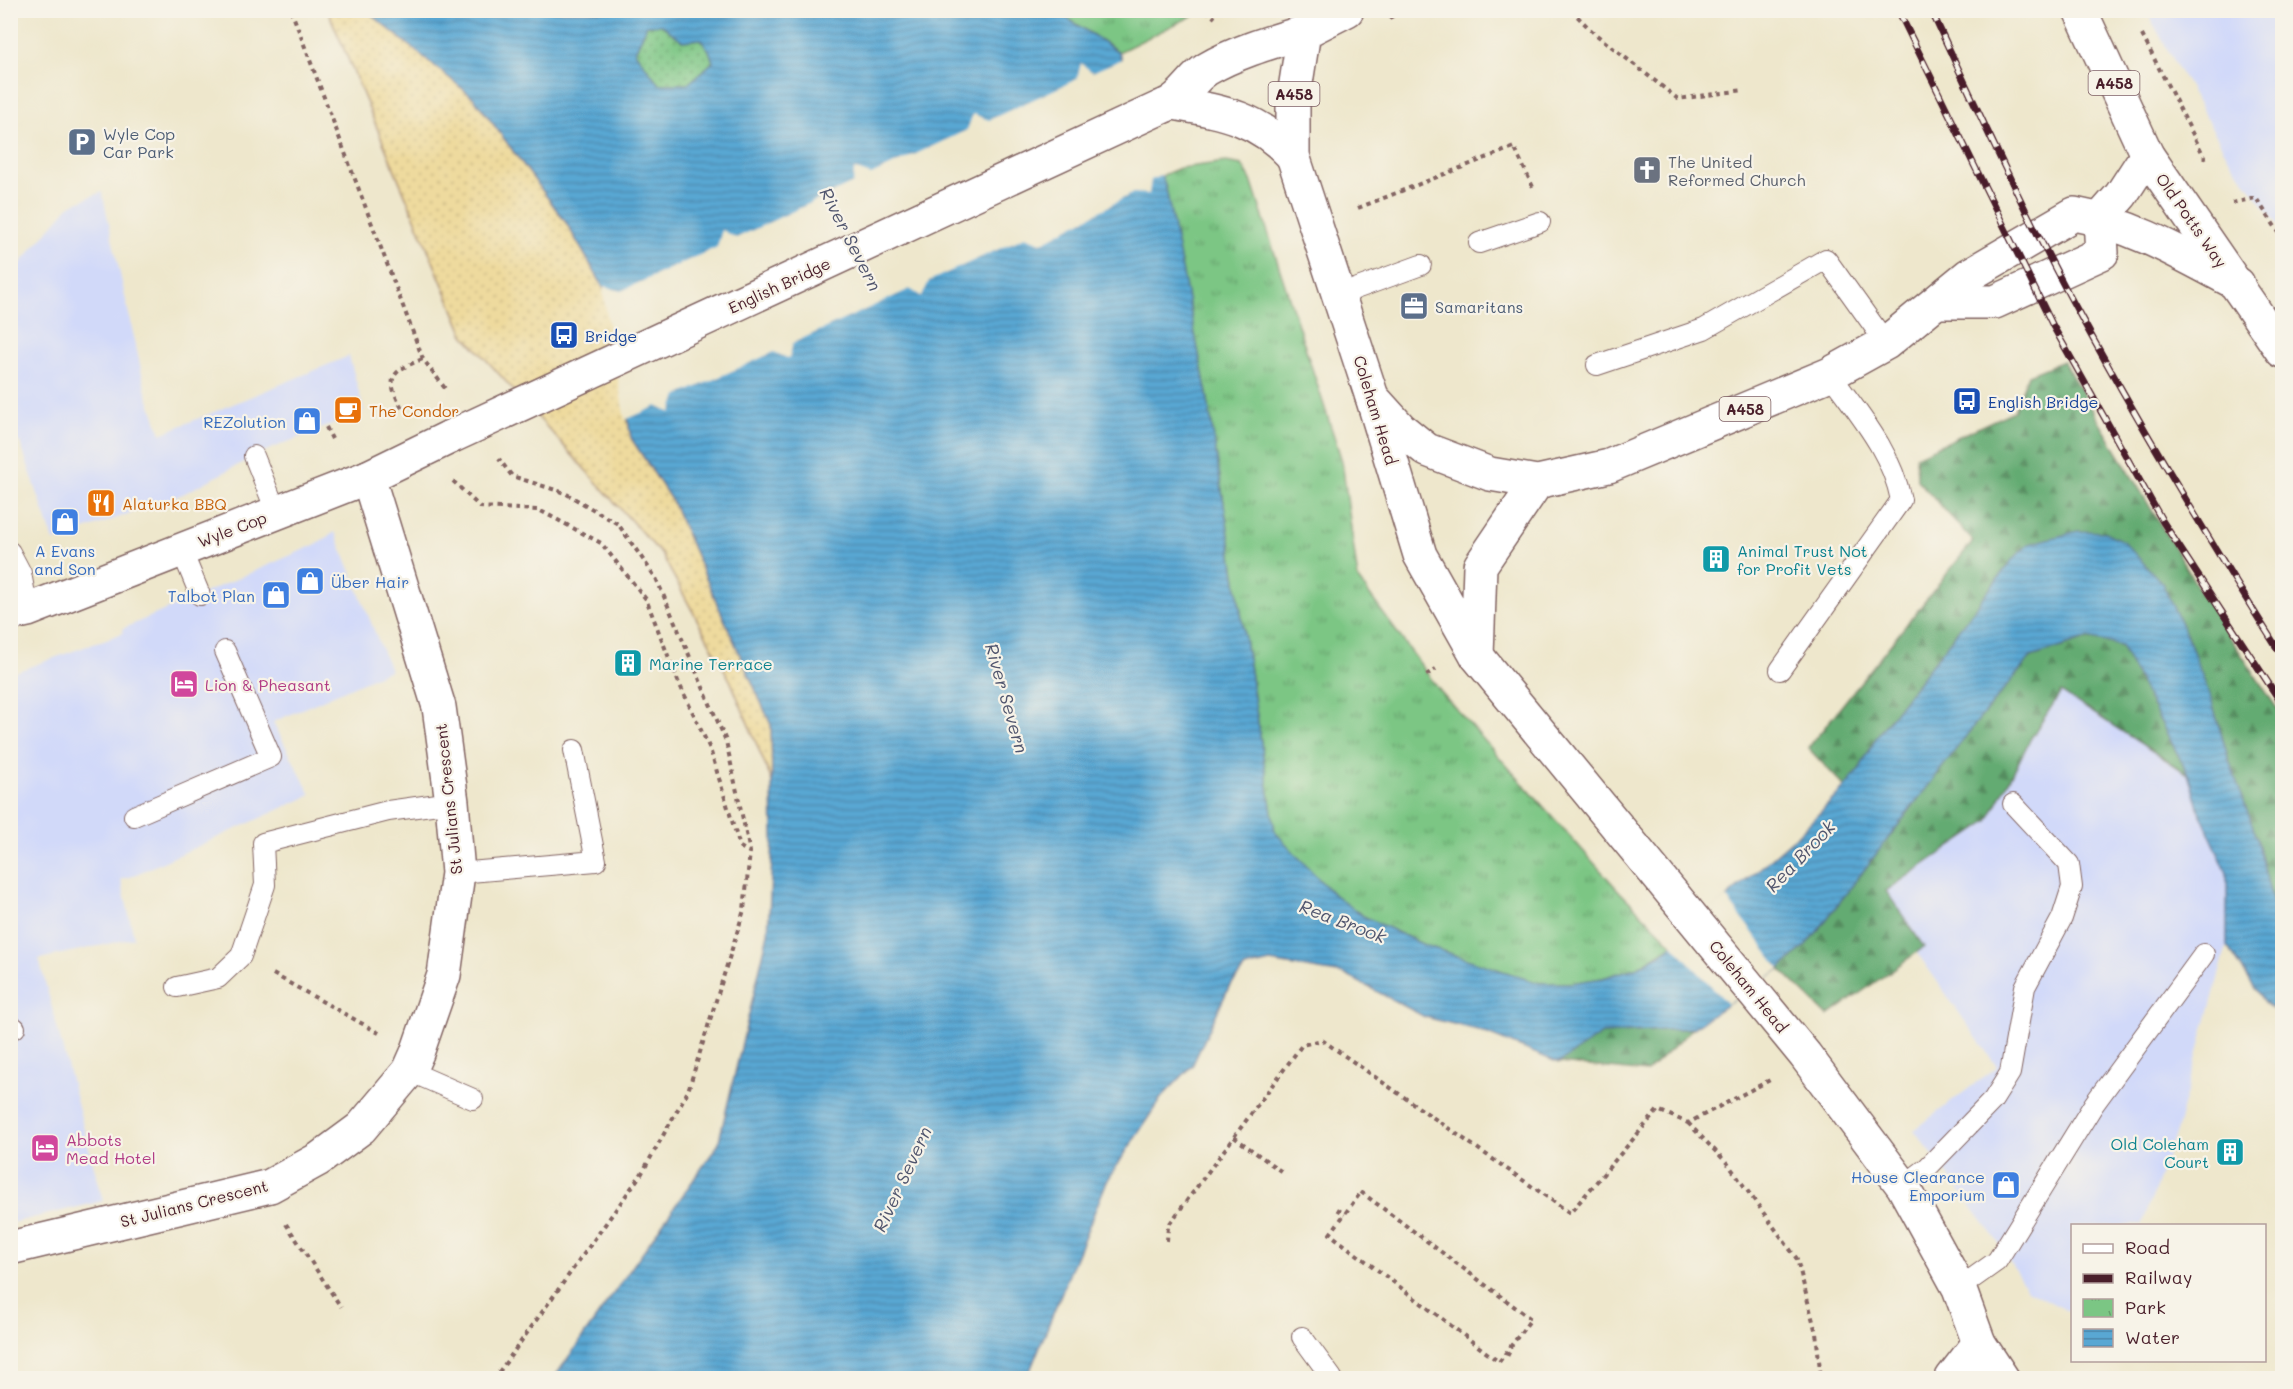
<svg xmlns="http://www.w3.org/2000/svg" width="2293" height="1389" font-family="Mali,sans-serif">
  <defs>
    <pattern id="grass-dots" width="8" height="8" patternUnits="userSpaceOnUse" patternTransform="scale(1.5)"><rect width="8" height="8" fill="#7bc684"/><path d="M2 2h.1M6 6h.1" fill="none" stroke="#67a06c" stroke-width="1.8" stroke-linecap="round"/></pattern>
    <pattern id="forest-firs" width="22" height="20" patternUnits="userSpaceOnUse" patternTransform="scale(1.5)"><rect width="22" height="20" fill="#64ab72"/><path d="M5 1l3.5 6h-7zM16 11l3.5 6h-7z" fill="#548b5e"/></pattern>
    <pattern id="sand-dots" width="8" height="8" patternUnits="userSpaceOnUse" patternTransform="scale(1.5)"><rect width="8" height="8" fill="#eeda9e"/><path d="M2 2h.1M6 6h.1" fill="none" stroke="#cebb88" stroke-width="1.8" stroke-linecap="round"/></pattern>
    <pattern id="park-tufts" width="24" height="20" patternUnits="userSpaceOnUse" patternTransform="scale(1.5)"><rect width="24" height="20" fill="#7bc684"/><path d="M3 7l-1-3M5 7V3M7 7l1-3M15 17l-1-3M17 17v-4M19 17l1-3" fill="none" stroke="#67a06c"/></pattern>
    <pattern id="water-rules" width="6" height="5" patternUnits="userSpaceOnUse" patternTransform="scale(1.5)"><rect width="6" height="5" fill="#59a7d3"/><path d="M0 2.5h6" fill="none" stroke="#4c87ab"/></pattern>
  </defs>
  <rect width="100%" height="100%" fill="#f7f3e8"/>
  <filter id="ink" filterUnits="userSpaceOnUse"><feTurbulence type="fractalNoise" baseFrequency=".0167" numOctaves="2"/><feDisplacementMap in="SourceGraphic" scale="12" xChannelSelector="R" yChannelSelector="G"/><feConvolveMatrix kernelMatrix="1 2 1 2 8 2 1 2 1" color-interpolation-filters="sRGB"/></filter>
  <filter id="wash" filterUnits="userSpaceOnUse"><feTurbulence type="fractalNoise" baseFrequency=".008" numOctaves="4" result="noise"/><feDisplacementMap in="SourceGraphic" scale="24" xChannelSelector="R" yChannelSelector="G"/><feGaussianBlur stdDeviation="1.35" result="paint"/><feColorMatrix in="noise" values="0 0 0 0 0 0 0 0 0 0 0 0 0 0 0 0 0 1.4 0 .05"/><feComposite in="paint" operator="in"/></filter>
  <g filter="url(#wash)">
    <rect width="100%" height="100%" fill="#eee7cc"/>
    <g fill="#d1d9f9">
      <path d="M2146,11H2282V230L2231,162Z"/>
      <path d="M102,192L146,392L161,434L349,356L364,411L263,452L183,494L54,541L20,442L11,440L10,270L13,272L70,205Z"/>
      <path d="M335,532L390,670L273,722L311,795L130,877L121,879L134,938L39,959L103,1201L11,1223L10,674L123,633L122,629L319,543Z"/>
      <path d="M2061,692L2188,774L2199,810L2227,873V946L2176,1132L2142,1225L2072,1226V1313L2027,1290L1998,1242L1914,1130L1997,1067L1916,951L1923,947L1886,891L1988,821L2031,738Z"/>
    </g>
    <path fill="url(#grass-dots)" stroke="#627258" stroke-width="1.5" d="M647,25H662L683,41L700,39L709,50L713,62L688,84H659L635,52Z"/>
    <g fill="url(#forest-firs)" stroke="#57654e" stroke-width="1.5">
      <path d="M2063,361L2206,601L2282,716V943L2212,702L2190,643L2162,583L2012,560L1877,736L1860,768L1845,787L1808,748L1973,541L1917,480L1916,456L2014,411L2028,375Z"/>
      <path d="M2089,638L2121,646L2188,774L2061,692L2031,738L1988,821L1886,891L1924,947L1828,1016L1780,969L1810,941L1976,723L2031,657Z"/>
      <path d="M1693,1028L1647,1072L1559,1063L1602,1034Z"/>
    </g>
    <path fill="url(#sand-dots)" stroke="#9c7c64" stroke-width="1.5" d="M328,11H367L474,98L567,224L607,293L631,438L672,501L771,725L773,784L731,682L662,555L464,335Z"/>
    <g fill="url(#park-tufts)" stroke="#627258" stroke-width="1.5">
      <path d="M1056,11H1202L1119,52Z"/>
      <path d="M1226,162L1242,165L1251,180L1342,461L1358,579L1440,691L1620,892L1673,945L1638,967L1603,978L1571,983H1539L1424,945L1363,916L1331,893L1275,832L1207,394L1161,176L1180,168Z"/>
    </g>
    <path fill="url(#water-rules)" stroke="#52637f" stroke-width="1.5" fill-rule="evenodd" d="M367,11H1056L1119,52L1166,188L1207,394L1275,832L1331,892L1363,916L1424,945L1539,983H1571L1603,978L1638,967L1664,952L1796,837L1845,787L1860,768L1877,736L2012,560L2029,544L2078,531L2105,532L2123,541L2162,583L2190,643L2212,702L2228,757L2257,838L2282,943V1017L2264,1002L2227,946V873L2199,810L2188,774L2121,646L2089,638L2031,657L1976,723L1810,941L1780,969L1693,1028L1602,1034L1559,1063L1478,1030L1425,1017L1344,974L1270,962L1245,968L1229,987L1192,1066L1161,1098L1107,1181L1027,1378H554L718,1145L768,934L773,838L771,725L672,501L631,438L607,293L567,224L474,98ZM647,25H662L683,41L700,39L709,50L713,62L688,84H659L635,52Z"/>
    <g fill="#eee7cc">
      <path d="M1125,58L1164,174L1151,180L1149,194L1133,193L1041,243L1025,237L929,281L922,297L910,289L793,343L789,359L774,352L677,396L671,413L657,406L625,420L603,292L604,286L621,291L717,247L722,230L736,238L853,183L854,169L871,175L967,130L973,114L989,120L1077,79L1081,63L1092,72Z"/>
      <path d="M1726,897L1780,969L1728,1004L1671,943Z"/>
    </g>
  </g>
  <g filter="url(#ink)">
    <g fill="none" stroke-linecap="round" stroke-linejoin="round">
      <g stroke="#836563" stroke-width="22">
        <g id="service">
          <path d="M1479,243L1540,222"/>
          <path d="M1339,295L1421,265"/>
          <path d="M1597,365L1704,329L1826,259L1886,343"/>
          <path d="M254,456L276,511"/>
          <path d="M181,549L200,595"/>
          <path d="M10,552L21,573L28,610"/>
          <path d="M1780,670L1901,500C1891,450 1859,415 1830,374"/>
          <path d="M134,816L271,757L225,651"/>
          <path d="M458,873L596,861L574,750"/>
          <path d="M177,987L218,978L241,956L265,885L263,843L388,811L452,802"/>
          <path d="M10,1029L15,1028"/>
          <path d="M409,1071L473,1099"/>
          <path d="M1903,1186L1927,1168L1993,1100L2010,1073L2025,987L2062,918L2072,887L2069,864L2013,804"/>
          <path d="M1959,1288L1997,1261L2094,1104L2204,954"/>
          <path d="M1302,1337L1332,1378"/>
        </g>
      </g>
      <g stroke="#836563" stroke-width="36">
        <path id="minor" d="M10,1248L270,1186L319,1159L361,1128L409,1071L417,1053L444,975L458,873L452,802L439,707L368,477"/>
      </g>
      <g stroke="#836563" stroke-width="36">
        <g id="tertiary">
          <path d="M1173,103C1223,112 1257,117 1293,156"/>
          <path d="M1164,106C1183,99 1191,79 1207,69C1236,52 1271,42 1304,32"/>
          <path d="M1372,397L1420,555L1477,656L1805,1055L1903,1186L1959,1288L1979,1343L2002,1378"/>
          <path d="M10,614L28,610L368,477L450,437"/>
          <path d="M1477,656L1480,566L1537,482"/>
          <path d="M1952,1378L1979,1343"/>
        </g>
      </g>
      <g stroke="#836563" stroke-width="36">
        <g id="primary">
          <path d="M1347,10L1304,32L1293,102V156L1372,397L1401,429L1427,450L1490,474L1537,482L1609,466L1830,374L1886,343L1969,275L2074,214C2134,225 2185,256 2238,284"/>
          <path d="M2080,10L2147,155L2282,351"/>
          <path d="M2100,219L2121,195L2147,155"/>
          <path d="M1937,302H1995L2102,253L2100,219"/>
        </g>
      </g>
      <g stroke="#836563" stroke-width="4" stroke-dasharray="4.5 4.5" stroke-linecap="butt">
        <path d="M291,10L423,359L447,391"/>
        <path d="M1206,10L1215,18"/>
        <path d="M1571,10L1594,33L1678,99L1744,90"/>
        <path d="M1389,18L1404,10"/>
        <path d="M2142,35L2207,162"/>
        <path d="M2232,203L2256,198L2282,237"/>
        <path d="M1358,208L1514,147L1533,187"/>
        <path d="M402,408C384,377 392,371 423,359"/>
        <path d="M326,427L332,439"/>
        <path d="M453,481L480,507L539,510L601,543L646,599L678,681L710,749L740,847L749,852"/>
        <path d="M1426,675L1436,669"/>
        <path d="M273,974L379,1033"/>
        <path d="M1688,1123L1728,1164L1797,1259L1816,1333L1821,1378"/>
        <path d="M1234,1137L1282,1172"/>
        <path d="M1361,1192L1531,1319L1499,1362L1330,1234Z"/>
        <path d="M1337,1209L1345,1214"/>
        <path d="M286,1224L341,1307"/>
        <path d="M1167,1241L1168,1226L1302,1045L1322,1040L1570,1213L1658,1110L1688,1123L1770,1080"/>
        <path d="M1506,1353L1514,1357"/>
        <path d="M492,1378L499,1372L642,1173L688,1091L744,910L750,852L726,741L656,578L618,524L565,493L512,476L499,459"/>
      </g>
      <use href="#service" stroke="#fff" stroke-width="20"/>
      <use href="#minor" stroke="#fff" stroke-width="33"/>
      <use href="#tertiary" stroke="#fff" stroke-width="33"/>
      <use href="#primary" stroke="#fff" stroke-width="33"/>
      <g stroke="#4a1f2b" stroke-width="7">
        <g id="rail">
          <path d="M1898,10L2053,326L2163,522L2282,704"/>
          <path d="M1931,10C1979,113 2026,217 2081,317C2144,432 2212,545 2282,656"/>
        </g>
      </g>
      <use href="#rail" stroke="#f7f3e8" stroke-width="4.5" stroke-dasharray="14" stroke-linecap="butt"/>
      <g stroke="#836563" stroke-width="36" stroke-linecap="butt">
        <path id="tertiary-bridge" d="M450,437L1164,106"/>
      </g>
      <use href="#tertiary-bridge" stroke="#fff" stroke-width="33"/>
    </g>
  </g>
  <defs>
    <g id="parking-square" transform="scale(1.5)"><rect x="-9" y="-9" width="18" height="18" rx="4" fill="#5c6f8a" stroke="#f7f3e8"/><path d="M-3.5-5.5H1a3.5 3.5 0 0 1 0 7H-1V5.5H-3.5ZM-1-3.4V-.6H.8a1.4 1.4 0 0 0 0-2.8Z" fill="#fff"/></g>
    <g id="church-square" transform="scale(1.5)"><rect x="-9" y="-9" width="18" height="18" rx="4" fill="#6b7280" stroke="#f7f3e8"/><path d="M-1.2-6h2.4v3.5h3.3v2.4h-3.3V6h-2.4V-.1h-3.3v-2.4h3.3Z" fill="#fff"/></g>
    <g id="office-square" transform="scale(1.5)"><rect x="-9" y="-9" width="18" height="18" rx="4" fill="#5c6f8a" stroke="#f7f3e8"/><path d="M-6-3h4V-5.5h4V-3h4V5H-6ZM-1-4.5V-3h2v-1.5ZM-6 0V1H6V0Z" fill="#fff"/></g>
    <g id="bus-square" transform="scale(1.5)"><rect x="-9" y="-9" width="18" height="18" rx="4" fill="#1a4fb4" stroke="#f7f3e8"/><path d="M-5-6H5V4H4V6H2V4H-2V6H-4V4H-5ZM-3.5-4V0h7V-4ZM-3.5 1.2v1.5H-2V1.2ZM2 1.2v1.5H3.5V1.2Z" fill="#fff"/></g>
    <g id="cafe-square" transform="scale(1.5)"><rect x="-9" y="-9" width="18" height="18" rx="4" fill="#e8710a" stroke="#f7f3e8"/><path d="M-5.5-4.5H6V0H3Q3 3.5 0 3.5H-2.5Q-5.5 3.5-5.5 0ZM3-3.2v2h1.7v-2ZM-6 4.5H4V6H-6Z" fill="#fff"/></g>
    <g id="shop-square" transform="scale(1.5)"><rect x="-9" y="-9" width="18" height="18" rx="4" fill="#3f7fe0" stroke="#f7f3e8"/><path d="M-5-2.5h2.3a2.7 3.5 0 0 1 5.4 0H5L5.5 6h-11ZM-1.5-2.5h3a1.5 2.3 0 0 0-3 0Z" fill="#fff"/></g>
    <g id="restaurant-square" transform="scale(1.5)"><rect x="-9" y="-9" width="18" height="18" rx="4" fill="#e8710a" stroke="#f7f3e8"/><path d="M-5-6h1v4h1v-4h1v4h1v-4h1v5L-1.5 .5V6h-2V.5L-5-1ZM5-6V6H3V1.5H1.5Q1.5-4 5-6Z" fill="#fff"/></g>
    <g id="building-square" transform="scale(1.5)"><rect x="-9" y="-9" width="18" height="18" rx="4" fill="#0f9aa8" stroke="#f7f3e8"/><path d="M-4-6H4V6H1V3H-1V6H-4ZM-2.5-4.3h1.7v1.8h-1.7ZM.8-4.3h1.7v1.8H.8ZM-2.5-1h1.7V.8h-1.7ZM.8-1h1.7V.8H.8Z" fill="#fff"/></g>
    <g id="hotel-square" transform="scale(1.5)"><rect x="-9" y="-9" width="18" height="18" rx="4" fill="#d1479c" stroke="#f7f3e8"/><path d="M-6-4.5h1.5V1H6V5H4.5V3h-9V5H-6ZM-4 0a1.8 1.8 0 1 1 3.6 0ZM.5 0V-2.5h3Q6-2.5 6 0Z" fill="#fff"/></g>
  </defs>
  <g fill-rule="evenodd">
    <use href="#parking-square" x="82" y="142"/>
    <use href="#church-square" x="1647" y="170"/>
    <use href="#office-square" x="1414" y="306"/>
    <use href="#bus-square" x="564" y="335"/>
    <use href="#bus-square" x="1967" y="401"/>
    <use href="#cafe-square" x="348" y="410"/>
    <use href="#shop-square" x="307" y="421"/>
    <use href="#restaurant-square" x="101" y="503"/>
    <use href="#shop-square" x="65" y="522"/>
    <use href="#building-square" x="1716" y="559"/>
    <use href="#shop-square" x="310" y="581"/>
    <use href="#shop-square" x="276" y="595"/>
    <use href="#building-square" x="628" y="663"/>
    <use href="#hotel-square" x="184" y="684"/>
    <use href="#hotel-square" x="45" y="1148"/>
    <use href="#building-square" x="2230" y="1152"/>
    <use href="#shop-square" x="2006" y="1185"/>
  </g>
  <g text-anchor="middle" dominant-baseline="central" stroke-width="4.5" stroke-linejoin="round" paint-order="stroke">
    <g fill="#f7f3e8" stroke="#7e5f64" stroke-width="1.5">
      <rect x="2088.5" y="71" width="51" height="24" rx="4.5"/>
      <rect x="1268.5" y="82" width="51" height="24" rx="4.5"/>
      <rect x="1719.5" y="397" width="51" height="24" rx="4.5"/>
    </g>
    <g font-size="15" font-weight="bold" fill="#4a1f2b">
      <text x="2114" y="83">A458</text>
      <text x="1294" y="94">A458</text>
      <text x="1745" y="409">A458</text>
    </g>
    <g font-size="16" fill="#4e5e75" stroke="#f7f3e8" text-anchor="start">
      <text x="103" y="133">Wyle Cop<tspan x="103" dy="18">Car Park</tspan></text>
      <text x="1435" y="306">Samaritans</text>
    </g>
    <g font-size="16" fill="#5b616d" stroke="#f7f3e8" text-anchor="start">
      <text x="1668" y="161">The United<tspan x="1668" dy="18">Reformed Church</tspan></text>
    </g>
    <g font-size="16" fill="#4a1f2b" stroke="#f7f3e8">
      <text transform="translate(2192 220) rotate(55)">Old Potts Way</text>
      <text transform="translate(779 285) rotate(-25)">English Bridge</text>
      <text transform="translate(1376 410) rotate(73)">Coleham Head</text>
      <text transform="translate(232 529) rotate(-21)">Wyle Cop</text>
      <text transform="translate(448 799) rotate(-96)">St Julians Crescent</text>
      <text transform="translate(1749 986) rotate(51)">Coleham Head</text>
      <text transform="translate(194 1203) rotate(-14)">St Julians Crescent</text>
    </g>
    <g font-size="16" fill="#164399" stroke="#f7f3e8" text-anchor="start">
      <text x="585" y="335">Bridge</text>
      <text x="1988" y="401">English Bridge</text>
    </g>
    <g font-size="16" fill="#c56008" stroke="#f7f3e8" text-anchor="start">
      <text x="369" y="410">The Condor</text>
      <text x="122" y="503">Alaturka BBQ</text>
    </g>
    <g font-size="16" fill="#366cbe" stroke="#f7f3e8" text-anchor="end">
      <text x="286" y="421">REZolution</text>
      <text x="65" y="550" text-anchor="middle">A Evans<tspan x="65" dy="18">and Son</tspan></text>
      <text x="331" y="581" text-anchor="start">Über Hair</text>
      <text x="255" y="595">Talbot Plan</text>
      <text x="1985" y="1176">House Clearance<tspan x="1985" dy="18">Emporium</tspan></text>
    </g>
    <g font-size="16" fill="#0d838f" stroke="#f7f3e8" text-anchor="start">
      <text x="1737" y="550">Animal Trust Not<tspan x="1737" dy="18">for Profit Vets</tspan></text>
      <text x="649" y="663">Marine Terrace</text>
      <text x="2209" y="1143" text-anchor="end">Old Coleham<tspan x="2209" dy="18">Court</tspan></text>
    </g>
    <g font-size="16" fill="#b23c85" stroke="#f7f3e8" text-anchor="start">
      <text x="205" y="684">Lion &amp; Pheasant</text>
      <text x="66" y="1139">Abbots<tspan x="66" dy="18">Mead Hotel</tspan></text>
    </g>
    <g font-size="18" font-style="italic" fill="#50556e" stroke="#f7f3e8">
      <text transform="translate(851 239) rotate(63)">River Severn</text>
      <text transform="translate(1007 698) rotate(74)">River Severn</text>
      <text transform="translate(1800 856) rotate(-46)">Rea Brook</text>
      <text transform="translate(1343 921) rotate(21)">Rea Brook</text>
      <text transform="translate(902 1179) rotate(-65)">River Severn</text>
    </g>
  </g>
  <rect width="2293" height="1389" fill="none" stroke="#f7f3e8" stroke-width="36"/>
  <rect x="2071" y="1224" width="195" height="138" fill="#f7f3e8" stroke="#b29e9c" stroke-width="1.5"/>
  <rect x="2083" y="1244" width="30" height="9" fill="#ffffff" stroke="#b29e9c" stroke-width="1.5"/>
  <text x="2125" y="1254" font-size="18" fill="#4a1f2b">Road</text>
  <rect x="2083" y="1274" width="30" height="9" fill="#4a1f2b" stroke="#b29e9c" stroke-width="1.5"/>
  <text x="2125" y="1284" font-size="18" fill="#4a1f2b">Railway</text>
  <rect x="2083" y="1299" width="30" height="18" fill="url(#park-tufts)" stroke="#b29e9c" stroke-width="1.5"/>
  <text x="2125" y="1314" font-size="18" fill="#4a1f2b">Park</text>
  <rect x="2083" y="1329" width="30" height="18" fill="url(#water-rules)" stroke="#b29e9c" stroke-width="1.5"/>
  <text x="2125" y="1344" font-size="18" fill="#4a1f2b">Water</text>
</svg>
